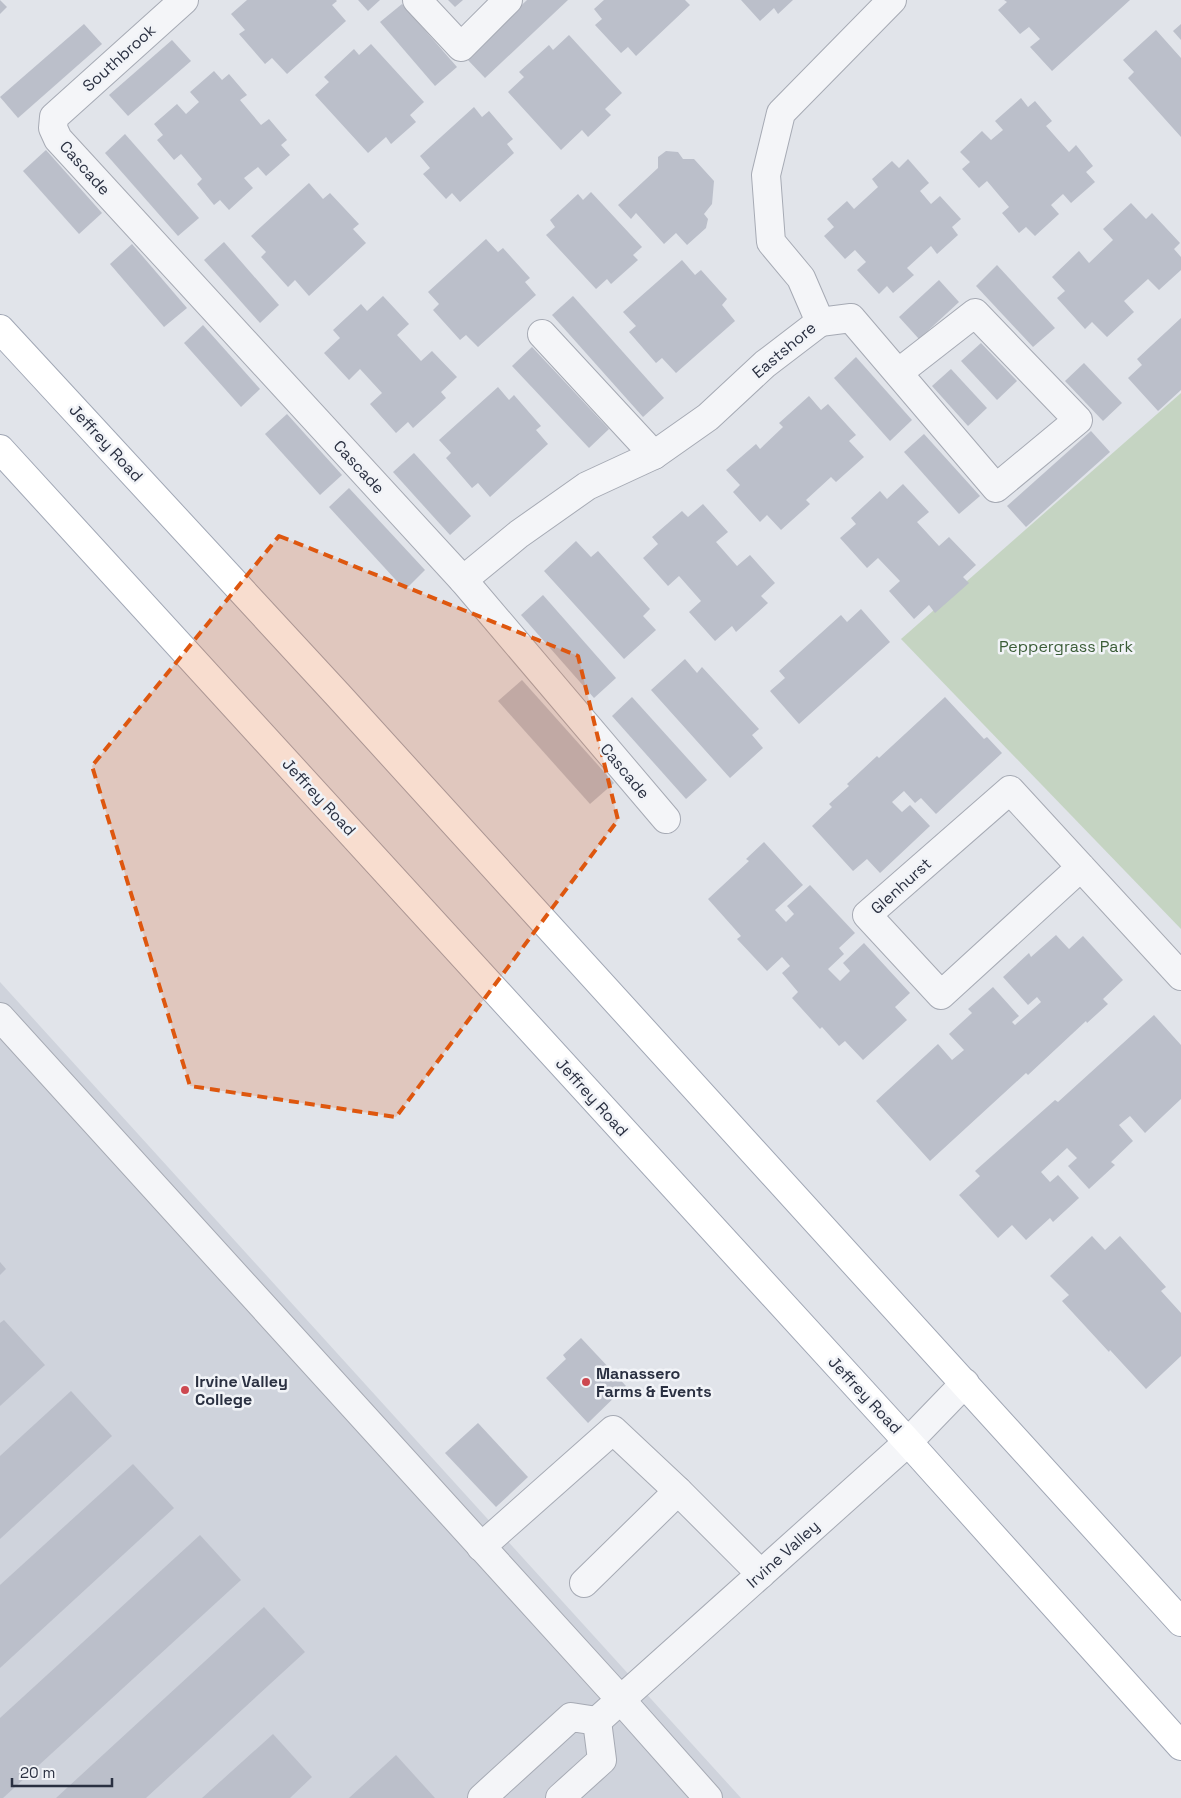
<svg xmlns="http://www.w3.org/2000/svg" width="1181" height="1798" font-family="'Space Grotesk',sans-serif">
  <rect width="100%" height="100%" fill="#e1e4ea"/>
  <path fill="#cfd3dc" d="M0,982L741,1798H0Z"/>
  <path fill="#c5d4c2" d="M1181,393V929L901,639Z"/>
  <g fill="#bbbfca">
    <path d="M0,0L7,7L0,14Z"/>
    <path d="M247,0H336L337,1L332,5L346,21L287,74L272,58L265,64L239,34L245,30L231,14Z"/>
    <path d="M358,0H380L368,11Z"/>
    <path d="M448,0H463L455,7Z"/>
    <path d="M527,0H568L485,78L466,58Z"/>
    <path d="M604,0H685L690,5L636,56L628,47L621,53L595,25L602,19L594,9Z"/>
    <path d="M741,0H793L778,14L774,8L760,21Z"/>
    <path d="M1004,0H1130L1052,71L1030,47L1040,39L1029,27L1020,34L998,10L1007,2Z"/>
    <path d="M402,4L457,67L435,86L380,22Z"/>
    <path d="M84,24L102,44L18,118L0,97Z"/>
    <path d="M1181,24V40L1173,31Z"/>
    <path d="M1156,30L1181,58V137L1128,78L1134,72L1123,60Z"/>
    <path d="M569,35L622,93L605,109L611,115L588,137L582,130L561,150L508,92L524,77L519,72L549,45L553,50Z"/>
    <path d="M172,40L191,61L128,116L109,95Z"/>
    <path d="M371,44L424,102L410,115L416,122L391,144L386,137L368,153L315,95L329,82L324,77L354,49L359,55Z"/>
    <path d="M214,71L222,80L229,74L247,95L240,100L261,125L269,119L287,140L281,145L290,155L266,176L258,167L244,178L253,188L229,210L220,200L214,205L197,184L202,179L181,154L174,160L157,140L163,135L154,124L177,104L186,114L199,102L190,92Z"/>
    <path d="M1021,98L1028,107L1035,101L1052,121L1046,126L1069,152L1076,145L1093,166L1086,172L1095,182L1071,203L1063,194L1051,205L1059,214L1035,236L1026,227L1019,233L1002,213L1009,207L987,181L979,188L962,169L970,162L960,152L982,131L991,140L1003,130L995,121Z"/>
    <path d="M474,107L482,117L489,111L513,139L507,144L514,153L460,202L452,193L446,199L423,174L430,168L420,156Z"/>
    <path d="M125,134L199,218L178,236L105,153Z"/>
    <path d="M46,150L102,213L79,234L23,171Z"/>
    <path d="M666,151L678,152L683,159H694L714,181L712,204L704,214L708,219L706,228L687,245L676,233L664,244L636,213L631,219L618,205L658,168V157Z"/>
    <path d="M908,159L929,183L920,191L931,204L940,196L961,219L952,227L958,235L937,254L931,246L907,268L914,275L893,293L887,286L879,294L857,270L866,262L855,250L845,259L824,236L834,227L827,219L847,201L854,209L878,187L872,179L892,161L899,168Z"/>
    <path d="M309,183L323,199L330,193L359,224L353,229L366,243L309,296L295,280L288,287L261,257L266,252L251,236Z"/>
    <path d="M591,192L642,247L633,255L638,260L611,284L607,279L596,289L546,235L555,227L550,220L578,194L583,200Z"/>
    <path d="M1131,203L1146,219L1152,213L1180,243L1174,249L1181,257V270L1159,290L1148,279L1124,301L1134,312L1107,337L1092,322L1085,329L1057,298L1065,291L1052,277L1079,251L1089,263L1113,240L1103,229Z"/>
    <path d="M486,239L498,252L503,248L530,278L525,282L536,295L478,347L466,335L460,340L433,310L439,304L428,292Z"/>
    <path d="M224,242L279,305L260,323L204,260Z"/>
    <path d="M132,244L187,308L164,327L110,264Z"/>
    <path d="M682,260L695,275L701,270L727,299L722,305L735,321L676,373L662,358L656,363L629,332L636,326L623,312Z"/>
    <path d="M997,265L1055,328L1033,347L976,286Z"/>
    <path d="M939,280L959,302L919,339L899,317Z"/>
    <path d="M383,296L409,324L397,335L421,361L432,351L457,377L441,392L446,398L413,428L408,422L396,433L370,404L382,393L360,369L349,380L324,353L340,338L333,330L361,304L367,311Z"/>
    <path d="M573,296L664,398L643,417L552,315Z"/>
    <path d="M1181,318V390L1158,411L1128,378L1142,365L1137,359Z"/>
    <path d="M203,325L260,389L241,407L184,343Z"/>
    <path d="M981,343L1017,381L997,400L961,361Z"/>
    <path d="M532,347L609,429L589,448L512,366Z"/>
    <path d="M856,357L912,420L890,441L834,378Z"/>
    <path d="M1084,363L1122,403L1103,421L1065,381Z"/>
    <path d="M951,369L987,408L968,426L932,386Z"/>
    <path d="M498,387L509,400L514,395L541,426L536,430L548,444L490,497L478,483L472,488L446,458L451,453L439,440Z"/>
    <path d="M809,396L821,410L828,404L856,435L849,441L864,457L836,482L831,477L806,500L810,504L781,530L767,515L760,522L733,492L740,485L726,470L756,444L760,449L783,427L779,423Z"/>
    <path d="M287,414L342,475L320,495L265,434Z"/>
    <path d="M1091,431L1110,452L1026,527L1007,506Z"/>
    <path d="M924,434L980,496L959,514L904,452Z"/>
    <path d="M414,453L471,516L450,535L393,472Z"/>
    <path d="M903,484L929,512L917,522L939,546L949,537L976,565L963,577L969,583L935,613L929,605L914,619L889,591L900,581L878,558L867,568L840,538L856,524L851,518L880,491L887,499Z"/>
    <path d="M349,488L425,570L405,590L329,507Z"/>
    <path d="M703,504L728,532L716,542L737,566L750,555L775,583L761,596L768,603L736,632L732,626L715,641L689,612L701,601L679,576L668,586L643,558L658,544L652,537L682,511L688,517Z"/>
    <path d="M576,541L591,557L598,551L650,609L643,616L656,630L624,659L544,571Z"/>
    <path d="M543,595L616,678L594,698L521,615Z"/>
    <path d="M861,609L890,642L799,724L770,691L785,678L779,671L841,615L847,622Z"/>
    <path d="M685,659L697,673L702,667L759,729L752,735L763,748L730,778L651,690Z"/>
    <path d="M522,680L614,783L590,804L498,701Z"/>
    <path d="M632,697L707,780L686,799L612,716Z"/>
    <path d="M945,697L984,739L987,737L1002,753L936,814L921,798L915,803L904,791L892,802L902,812L910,805L930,826L880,873L867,859L853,871L812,826L832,807L829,804L849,786L847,784L877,756L879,758Z"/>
    <path d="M764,842L803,885L775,910L786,922L794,914L787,906L810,885L855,933L839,948L844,954L828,969L840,981L850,971L843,963L864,943L910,993L895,1007L907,1020L863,1060L845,1041L839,1046L822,1027L820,1029L792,998L798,992L782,973L790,966L782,957L767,971L737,939L741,936L708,899L749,861L746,859Z"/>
    <path d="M1056,935L1069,949L1083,936L1123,980L1103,999L1108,1004L1087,1023L1086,1021L1028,1075L1026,1073L930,1161L876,1101L938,1044L952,1060L964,1050L949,1034L972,1013L968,1009L993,987L1019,1016L1012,1022L1015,1025L1041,1002L1037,997L1028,1005L1003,977L1029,953L1031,957Z"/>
    <path d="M1154,1015L1181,1045V1099L1145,1133L1130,1116L1119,1125L1133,1141L1111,1162L1115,1165L1089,1189L1068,1166L1077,1158L1067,1148L1041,1172L1050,1182L1058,1175L1079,1198L1053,1222L1050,1218L1026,1240L1012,1225L998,1238L959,1195L980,1176L975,1171L1055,1100L1058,1102Z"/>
    <path d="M1092,1236L1105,1250L1120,1236L1166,1287L1161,1291L1181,1313V1356L1146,1389L1110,1350L1109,1352L1062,1301L1069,1295L1050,1276Z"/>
    <path d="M0,1262L6,1269L0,1275Z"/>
    <path d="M4,1320L45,1365L0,1406V1323Z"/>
    <path d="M581,1338L626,1386L588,1423L546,1378L566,1359L563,1355Z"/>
    <path d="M71,1391L112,1436L0,1539V1456Z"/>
    <path d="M478,1423L528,1477L496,1507L445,1453Z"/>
    <path d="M133,1464L174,1508L0,1668V1585Z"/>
    <path d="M200,1535L241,1580L3,1798H0V1718Z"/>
    <path d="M264,1607L305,1652L146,1798H56Z"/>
    <path d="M273,1734L312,1777L290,1798H202Z"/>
    <path d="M396,1755L435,1798H349Z"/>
  </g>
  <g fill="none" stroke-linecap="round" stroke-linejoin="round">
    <g stroke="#a6aab4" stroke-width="30">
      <g id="minor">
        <path d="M184,0L54,117L53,128L58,139L463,580L666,819"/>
        <path d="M417,0L461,47L508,0"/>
        <path d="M820,322L851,318L996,488L1078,420L975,313L898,373"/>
        <path d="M542,334L654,455"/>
        <path d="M463,580L519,534L587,486L654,455L708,417L765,364L820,322L801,278L771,242L766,175L781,113L892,0"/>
        <path d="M1081,867L941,995L867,915L1010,790L1181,976"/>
        <path d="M0,1017L621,1700L708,1798"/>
        <path d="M481,1547L613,1430L678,1491L761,1574"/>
        <path d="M584,1583L678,1491"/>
        <path d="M597,1721L908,1442L965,1383"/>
        <path d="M482,1798L571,1717L597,1721"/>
        <path d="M560,1798L602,1760L597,1721"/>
      </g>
    </g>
    <g stroke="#a1a7b5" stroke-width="30">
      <g id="major">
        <path d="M0,329L338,695L1181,1622"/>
        <path d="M0,449L908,1442L1181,1746"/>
      </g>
    </g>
    <use href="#minor" stroke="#f4f5f8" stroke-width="28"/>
    <use href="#major" stroke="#fff" stroke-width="28"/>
  </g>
  <path fill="#de570f" fill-opacity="0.2" stroke="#de570f" stroke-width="4" stroke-dasharray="10 6" stroke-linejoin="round" d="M279,536L578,656L618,820L396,1117L190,1086L92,766Z"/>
  <g fill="#cd4850" stroke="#f1f3f7" stroke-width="2">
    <circle cx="586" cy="1382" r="5"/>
    <circle cx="185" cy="1390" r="5"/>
  </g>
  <g text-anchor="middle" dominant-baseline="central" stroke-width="5" stroke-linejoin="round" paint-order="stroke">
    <g font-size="16" fill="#2a3041" stroke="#f1f3f7">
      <text transform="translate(119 58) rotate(-42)">Southbrook</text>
      <text transform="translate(85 168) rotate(48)">Cascade</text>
      <text transform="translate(784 350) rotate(-40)">Eastshore</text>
      <text transform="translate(106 443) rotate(47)">Jeffrey Road</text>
      <text transform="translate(359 467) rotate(47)">Cascade</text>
      <text transform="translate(625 771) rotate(50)">Cascade</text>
      <text transform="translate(319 797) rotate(47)">Jeffrey Road</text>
      <text transform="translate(901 886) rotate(-42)">Glenhurst</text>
      <text transform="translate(592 1097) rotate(48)">Jeffrey Road</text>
      <text transform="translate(865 1395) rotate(47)">Jeffrey Road</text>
      <text transform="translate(783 1554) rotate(-42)">Irvine Valley</text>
    </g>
    <g font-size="16" fill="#3b5d37" stroke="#f1f3f7">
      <text x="1066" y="646">Peppergrass Park</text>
    </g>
    <g font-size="16" font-weight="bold" fill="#2a3041" stroke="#f1f3f7" text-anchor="start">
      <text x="596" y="1373">Manassero<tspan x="596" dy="18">Farms &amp; Events</tspan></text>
      <text x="195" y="1381">Irvine Valley<tspan x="195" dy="18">College</tspan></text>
    </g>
  </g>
  <path d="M12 1778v8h100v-8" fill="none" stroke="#2a3041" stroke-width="2.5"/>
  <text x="20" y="1778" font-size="15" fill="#2a3041" stroke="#f1f3f7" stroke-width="4" paint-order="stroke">20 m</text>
</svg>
